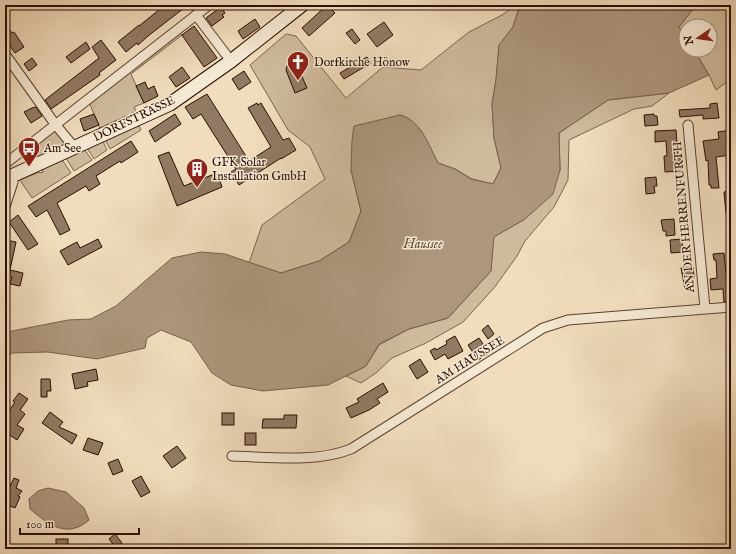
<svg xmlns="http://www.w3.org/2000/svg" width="736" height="554" font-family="'IM FELL English',serif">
  <rect width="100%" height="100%" fill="#f1ddbd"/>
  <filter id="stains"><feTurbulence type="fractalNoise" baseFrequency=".005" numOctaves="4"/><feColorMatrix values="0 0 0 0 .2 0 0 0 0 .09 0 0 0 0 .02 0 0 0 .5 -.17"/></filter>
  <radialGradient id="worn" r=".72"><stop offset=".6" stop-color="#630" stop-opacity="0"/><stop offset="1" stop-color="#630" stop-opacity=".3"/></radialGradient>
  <g fill="#cfba9d" stroke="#7c644f">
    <path d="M516,5H520L513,27L499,46L496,80L492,104L494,138L501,168L493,184L472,179L455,169L438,163L420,129L400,115L389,118L351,170L361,211L349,242L319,261L281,273L249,263L262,225L325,179L310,147L288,130L250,65L286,34L296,36L346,98L383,67L421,70L469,32L502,15Z"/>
    <path d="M696,5H731V79L716,90L709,75L694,50H710V26H686V38L679,27Z"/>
    <path d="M179,32L182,35L131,74L144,103L134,107L138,115L101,131L89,102Z"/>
    <path d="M669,93L652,106L634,109L569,140L568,180L554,207L525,241L517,256L494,288L463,322L426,343L392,358L376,373L361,383L346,376L366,366L379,345L409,329L448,318L491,271L493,237L525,219L560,170L559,133L608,100Z"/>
    <path d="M138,124L141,130L110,149L105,139Z"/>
    <path d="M56,129L69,145L40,158L39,156L34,158L28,151Z"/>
    <path d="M103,141L107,150L94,159L87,148Z"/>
    <path d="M84,149L92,160L74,171L66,158Z"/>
    <path d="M61,158L71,173L32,198L20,180L39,172L40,173L43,172L42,169Z"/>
  </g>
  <g fill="#ad967d" stroke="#785f4b">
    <path d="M520,5H696L679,27L686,38V50H694L709,75L669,93L608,100L559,133L560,170L553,194L525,219L494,237L491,271L448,318L409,329L379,344L366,366L328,385L263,391L231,385L212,373L191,342L161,330L147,338L145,348L97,359L48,352L12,353L5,360V333L7,332L68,320L91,319L116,306L172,258L201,252L225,254L281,273L319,261L349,242L361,211L351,170L352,140L354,126L400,115C421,120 429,146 438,163L455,169L471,179L493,184L501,168L494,138L492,104L496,80L499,45L513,27Z"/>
    <path d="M48,488L66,492L84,508L89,520C67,539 49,525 30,509L29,499L38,491Z"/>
  </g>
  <g fill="#917963" stroke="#280d01">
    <path d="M165,5H188L148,36L138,45L137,43L126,52L118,42L139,25V26Z"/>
    <path d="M327,5L335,13L309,36L302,28Z"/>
    <path d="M221,7L225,13L222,15L224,17L212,26L206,18Z"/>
    <path d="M255,19L260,27L243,39L238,31Z"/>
    <path d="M384,22L393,35L377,47L367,34Z"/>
    <path d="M5,23L12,33L14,32L24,47L15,53L5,39Z"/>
    <path d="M194,26L217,58L204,67L182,35Z"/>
    <path d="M352,29L360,40L355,44L346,33Z"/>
    <path d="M101,40L116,60L99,73L100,75L51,109L45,100L99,58L92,47Z"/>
    <path d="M86,42L90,49L71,63L66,57Z"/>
    <path d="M367,57L371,63L344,79L340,73Z"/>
    <path d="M32,58L37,65L29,71L24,64Z"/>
    <path d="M290,64L295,65L298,73L300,72L307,88L295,93L286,70L287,66Z"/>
    <path d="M182,67L190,78L176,87L169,77Z"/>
    <path d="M244,71L251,82L239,90L232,79Z"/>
    <path d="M145,82L148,89L154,86L158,96L144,103L136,86Z"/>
    <path d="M207,94L249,161L271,147L248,108L257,103L258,105L261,103L283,140L289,138L296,150L281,159V158L239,185L231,172L236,169L201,114L193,119L185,107Z"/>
    <path d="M717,103L719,118L703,119V115L680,117L679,110L710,108V104Z"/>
    <path d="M36,107L42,116L31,123L24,112L32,108Z"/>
    <path d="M94,114L99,125L84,131L80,119Z"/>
    <path d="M175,114L181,124L155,142L149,131Z"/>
    <path d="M654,114V116H657L658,125L645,126L644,115Z"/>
    <path d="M676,130L678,156L680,155L681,171L665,172L664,156H667L666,141L655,142V131Z"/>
    <path d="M731,130V155L716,157L719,188H711V185H709L708,160L706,161L703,141L719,139L718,132Z"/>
    <path d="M131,141L138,152L121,163L120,161L96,176L100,184L89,191L86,186L57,203L70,230L60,235L47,210L36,217L28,206Z"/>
    <path d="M169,152L184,186L217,173L222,187L177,206L158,156Z"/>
    <path d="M656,177L657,186H654L655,193L646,194L645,178Z"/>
    <path d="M731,191V213L726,214L724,192Z"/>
    <path d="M18,215L38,244L28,250L9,222Z"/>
    <path d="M674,219L675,235L666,236V231H663L661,220Z"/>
    <path d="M98,239L102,247L68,265L60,251L77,242L80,248Z"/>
    <path d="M682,239L683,252L671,253L670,240Z"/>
    <path d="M5,240L16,242L10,270L23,273L20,286L10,284L12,277H9L8,280L5,279Z"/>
    <path d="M724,253L726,274H730L731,281V284L729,285L730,301L724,302L723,289L711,290L710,279L717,278L716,260H714L713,254Z"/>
    <path d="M693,267L694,277L685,289L681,268Z"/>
    <path d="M488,325L494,334L488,339L482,330Z"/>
    <path d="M455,336L463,351L448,359L445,354L435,360L430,351L435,348L436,350L447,344L446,341Z"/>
    <path d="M479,338L489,353L478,360L468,345Z"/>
    <path d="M420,359L428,372L417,379L409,366Z"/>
    <path d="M96,369L98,380L87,382L88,386L75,389L72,374Z"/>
    <path d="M41,379H50L51,391H47V397H41Z"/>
    <path d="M383,383L388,392L377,399L380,403L369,410L351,418L346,408L359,402L357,399Z"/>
    <path d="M19,393L28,399L20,410L25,414L17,425L24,429L17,440L5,432V417L15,402L13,401Z"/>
    <path d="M50,412L63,422L59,427L77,435L72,444L42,423Z"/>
    <rect x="222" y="413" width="12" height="12"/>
    <path d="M284,415H297L296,428H262L263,419H284Z"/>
    <rect x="245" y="433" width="11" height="12"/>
    <path d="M88,438L103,443L98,455L83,450Z"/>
    <path d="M177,446L186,458L172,468L163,456Z"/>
    <path d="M118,459L123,471L113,475L108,463Z"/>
    <path d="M141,476L150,492L141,497L132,481Z"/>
    <path d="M14,478L19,480L16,488L22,491L18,496L20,497L15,508L5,504V497Z"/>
    <path d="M115,534L122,543L116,548L109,539Z"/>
    <rect x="56" y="539" width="12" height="7"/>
  </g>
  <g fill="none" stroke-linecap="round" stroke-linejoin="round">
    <g stroke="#5a4130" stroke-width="11">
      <g id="street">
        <path d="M196,15L231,61"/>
        <path d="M5,54L55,124L74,147"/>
        <path d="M688,125L705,308"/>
        <path d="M5,164L209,5"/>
        <path d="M5,207L13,182L10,176"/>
        <path d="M232,456C270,457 316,463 351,449L543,328L568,320L731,307"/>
      </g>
    </g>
    <g stroke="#280d01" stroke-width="15">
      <path id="secondary" d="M5,179L170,104L231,61L302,5"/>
    </g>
    <use href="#street" stroke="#f6e9d4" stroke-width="9"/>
    <use href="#secondary" stroke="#f6e9d4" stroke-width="13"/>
  </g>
  <defs>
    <g id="church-pin" transform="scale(1.15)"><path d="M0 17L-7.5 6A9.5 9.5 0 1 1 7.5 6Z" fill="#8f2418" stroke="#f6e9d4"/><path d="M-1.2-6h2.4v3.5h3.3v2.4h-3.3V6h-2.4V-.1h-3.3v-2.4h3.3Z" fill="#fff"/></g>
    <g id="bus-pin" transform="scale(1.15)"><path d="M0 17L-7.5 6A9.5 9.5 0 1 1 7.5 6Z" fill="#8f2418" stroke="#f6e9d4"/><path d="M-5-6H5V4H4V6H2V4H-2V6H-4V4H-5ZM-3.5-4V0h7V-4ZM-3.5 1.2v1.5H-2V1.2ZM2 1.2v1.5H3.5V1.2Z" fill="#fff"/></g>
    <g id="building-pin" transform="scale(1.15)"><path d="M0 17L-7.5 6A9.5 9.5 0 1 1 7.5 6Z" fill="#8f2418" stroke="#f6e9d4"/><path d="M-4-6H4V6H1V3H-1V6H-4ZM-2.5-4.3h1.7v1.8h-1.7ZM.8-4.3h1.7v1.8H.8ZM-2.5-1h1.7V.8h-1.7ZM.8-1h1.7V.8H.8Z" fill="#fff"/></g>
  </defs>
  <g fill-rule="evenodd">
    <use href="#church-pin" x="298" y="62"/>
    <use href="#bus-pin" x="29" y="148"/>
    <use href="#building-pin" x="197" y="169"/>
  </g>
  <g text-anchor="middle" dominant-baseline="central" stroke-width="3" stroke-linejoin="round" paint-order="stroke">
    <g font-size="12" fill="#280d01" stroke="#f6e9d4" text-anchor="start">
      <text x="314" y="62">Dorfkirche Hönow</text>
      <text x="44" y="148">Am See</text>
      <text x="212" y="162">GFK Solar<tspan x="212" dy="14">Installation GmbH</tspan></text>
    </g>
    <g font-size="12" fill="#280d01" stroke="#f6e9d4">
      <text transform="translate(134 119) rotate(-26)">DORFSTRASSE</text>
      <text transform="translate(684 217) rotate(-95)">AN DER HERRENFURTH</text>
      <text transform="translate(470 360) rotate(-32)">AM HAUSSEE</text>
    </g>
    <g font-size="13" font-style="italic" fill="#644b39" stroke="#f6e9d4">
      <text x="423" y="244">Haussee</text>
    </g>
  </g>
  <rect width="736" height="554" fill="none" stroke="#f1ddbd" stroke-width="20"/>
  <rect x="6" y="6" width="724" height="542" fill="none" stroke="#280d01" stroke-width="2"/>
  <rect x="10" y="10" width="716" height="534" fill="none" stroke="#280d01"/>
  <g transform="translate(698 38) rotate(257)"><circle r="19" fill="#f6e9d4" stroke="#a49180"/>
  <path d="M0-3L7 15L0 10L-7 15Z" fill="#8f2418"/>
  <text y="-6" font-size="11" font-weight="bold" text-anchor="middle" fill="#280d01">N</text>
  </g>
  <path d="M20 528v6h119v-6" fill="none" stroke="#280d01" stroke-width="2"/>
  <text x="26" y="528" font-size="12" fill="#280d01" stroke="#f6e9d4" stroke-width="3" paint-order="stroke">100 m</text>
  <rect width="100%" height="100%" filter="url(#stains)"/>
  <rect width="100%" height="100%" fill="url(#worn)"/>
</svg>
